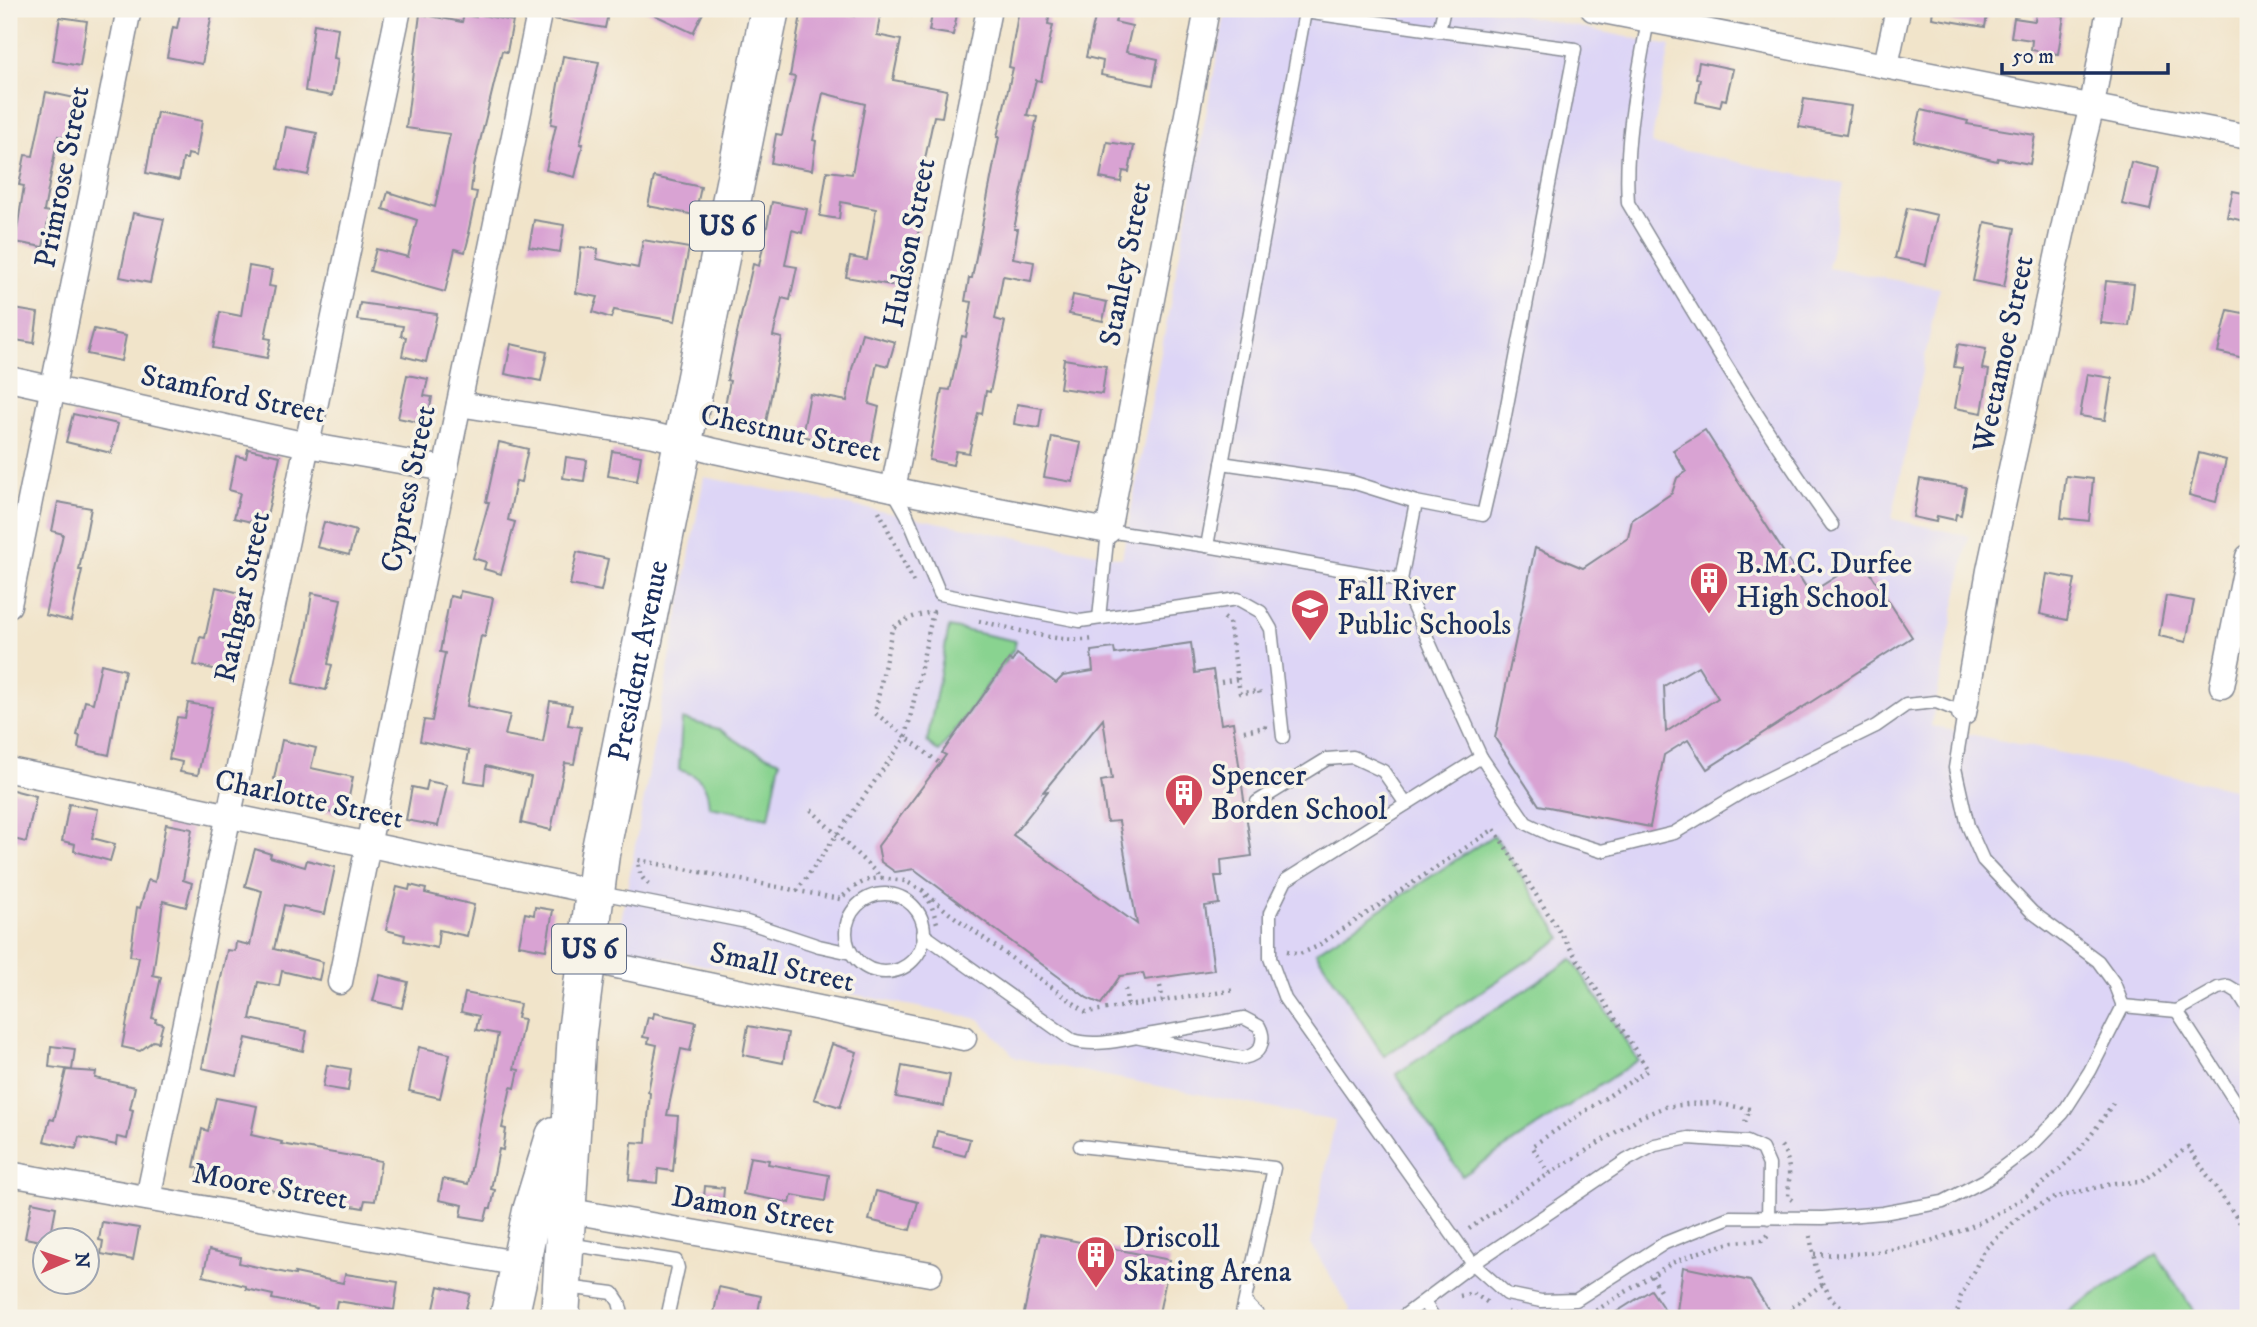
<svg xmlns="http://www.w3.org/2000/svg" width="2257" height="1327" font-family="'IM FELL DW Pica',serif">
  <rect width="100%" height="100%" fill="#f7f3e8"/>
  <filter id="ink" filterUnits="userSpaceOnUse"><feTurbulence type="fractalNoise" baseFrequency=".0143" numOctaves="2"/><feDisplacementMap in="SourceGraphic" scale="14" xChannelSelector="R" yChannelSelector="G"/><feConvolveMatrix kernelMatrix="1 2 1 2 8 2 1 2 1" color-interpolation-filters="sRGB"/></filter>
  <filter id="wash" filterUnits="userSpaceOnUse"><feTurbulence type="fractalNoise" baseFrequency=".00686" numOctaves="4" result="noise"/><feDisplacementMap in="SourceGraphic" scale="28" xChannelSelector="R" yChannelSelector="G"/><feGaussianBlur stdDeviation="1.57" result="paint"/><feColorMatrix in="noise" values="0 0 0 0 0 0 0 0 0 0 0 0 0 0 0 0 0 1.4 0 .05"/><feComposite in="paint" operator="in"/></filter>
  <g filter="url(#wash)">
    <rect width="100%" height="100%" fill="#f1e4ca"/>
    <path fill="#ddd5f6" d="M1226,9H1494L1670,46L1651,144L1843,184L1828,268L1939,288L1892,519L1969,536L1931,726L2248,792V1318H1349L1350,1309L1311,1244L1335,1121L1016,1058L979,1019L616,948L704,477L1122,558Z"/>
    <g fill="#89d390" stroke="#528177" stroke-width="2">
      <path d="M949,627L1016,641L1014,649L939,752L927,742Z"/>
      <path d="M682,719L719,729L745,746L780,761L769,818L709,807C708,786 701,775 679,770Z"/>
      <path d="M1494,835L1562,938L1384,1056L1316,952Z"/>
      <path d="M1572,959L1638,1060L1462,1176L1396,1074Z"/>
      <path d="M2157,1254L2198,1318H2058Z"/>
    </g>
    <g id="blocks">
      <g fill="#d9a3d3" fill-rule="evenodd">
        <path d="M181,9H213L202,64L167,57L173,27L177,28Z"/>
        <path d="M554,9H609L605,28L553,19Z"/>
        <path d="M642,9H705L693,33Z"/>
        <path d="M802,9H818L854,16L856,9H881L877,35L901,40L893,80L947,90L942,117L934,116L922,173L929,175L917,239L911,238L902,287L846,277L850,257L867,260L876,209L841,202L839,219L820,216L827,171L852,174L865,104L823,93L813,140L816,141L812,170L771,163L776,134L782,135L795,77L790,76Z"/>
        <path d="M933,9H958L953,35L929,31Z"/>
        <path d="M1019,9L1050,12L1048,24L1053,25L1041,81L1036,80L1027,115L1037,117L1014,229H1018L1013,258L1034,262L1031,281L1003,276L995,319L1005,322L990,392L986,391L982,414L978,413L969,453L956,451L953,465L929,460L942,389L950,390L962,336L966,337L972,302L965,301L969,278H972L999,137H997L1013,68L1009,67Z"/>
        <path d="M1097,9H1119L1115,22L1132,26L1126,52L1158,59L1153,85L1101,75L1103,61L1086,57Z"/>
        <path d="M1933,9H1988L1985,27L1932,18Z"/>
        <path d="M2036,12L2064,16L2058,54L2031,50L2032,40L2011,37L2014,18L2035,21Z"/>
        <path d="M420,14L462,22L464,15L476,17L477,14L513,21L507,52L502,51L474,166L471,191L477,192L468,233H470L465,252L455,249L445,292L370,271L376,249L408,257L417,220L383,209L388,192L435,207L450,134L406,128Z"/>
        <path d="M60,17L87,21L80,66L53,61Z"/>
        <path d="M314,24L338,28L334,58L338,59L332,96L305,91Z"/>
        <path d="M563,56L599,62L580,144H583L575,177L546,170L556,125L551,124Z"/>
        <path d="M1699,62L1733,69L1726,100L1722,99L1720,107L1696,102L1700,79L1696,78Z"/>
        <path d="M46,92L75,98L66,138L58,136L44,211L50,212L43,247L15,242L24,186L19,185L25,155L33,156Z"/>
        <path d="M1804,99L1851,106L1846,135L1799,127Z"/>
        <path d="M1921,110L1968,121L1967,124L2035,135L2030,164L1998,158L1997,161L1914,141Z"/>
        <path d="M157,112L202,121L196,156L188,154L187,159H183L179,180L146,173Z"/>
        <path d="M286,127L317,133L308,175L278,169Z"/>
        <path d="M1107,142L1134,146L1129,172L1123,171L1121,182L1100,178Z"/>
        <path d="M2131,162L2159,168L2150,210L2122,204Z"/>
        <path d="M654,177L701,187L695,215L648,206Z"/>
        <path d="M2233,191L2248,194V222L2227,217Z"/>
        <path d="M772,202L807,209L802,233L792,230L785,265L797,267L790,300L782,298L773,336L782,338L764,433L721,424L730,381L727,380L732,355L753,264L759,266Z"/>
        <path d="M1907,208L1937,215L1926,265L1895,258Z"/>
        <path d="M133,213L164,219L150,283L120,277Z"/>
        <path d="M534,220L564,225L560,252L529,247Z"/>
        <path d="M1985,222L2015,228L2004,287L1973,281Z"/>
        <path d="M643,240L689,248L675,321L614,310L611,318L593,312L598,297L576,293L581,247L598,249L597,259L638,268Z"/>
        <path d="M249,266L272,270L269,286L275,287L265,338L271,339L267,358L213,348L220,312L241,316Z"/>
        <path d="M2106,281L2134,284L2129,326L2101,323Z"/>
        <path d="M1073,295L1107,302L1103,321L1069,314Z"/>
        <path d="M360,303L437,314L426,362L402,356L406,337L401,336L403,326L357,320Z"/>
        <path d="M9,308L38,313L34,343L9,339Z"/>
        <path d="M2228,310L2248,314V359L2218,352Z"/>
        <path d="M94,329L126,336L121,361L87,354Z"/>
        <path d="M862,333L895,342L888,366L877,363L869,404L879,407L870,451L802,436L810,394L847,401L852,369Z"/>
        <path d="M511,344L547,352L541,381L505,374Z"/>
        <path d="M1958,344L1986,349L1982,369L1989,370L1982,413L1955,408L1962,368L1954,367Z"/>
        <path d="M1064,359L1106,366L1102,394L1060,388Z"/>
        <path d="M2087,374L2112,378L2105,420L2080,416Z"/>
        <path d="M407,375L428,379L424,396L432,397L427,424L398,418Z"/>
        <path d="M1017,404L1042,408L1039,428L1014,424Z"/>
        <path d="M73,414L118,424L111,453L66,442Z"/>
        <path d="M1705,430L1810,593L1862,560L1912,637L1707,769L1688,740L1664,755L1650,827L1539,805L1495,738L1535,548L1583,568L1628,538L1632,520L1672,493L1677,478L1686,472L1673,450ZM1698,666L1718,698L1666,732L1664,686Z"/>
        <path d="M1052,437L1081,443L1073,482L1044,477Z"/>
        <path d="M499,442L528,449L521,482L516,481L508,520L515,522L501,574L484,569L486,562L473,558L489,502H486Z"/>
        <path d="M248,449L280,456L265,525L234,518L240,493L229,490L236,456L246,458Z"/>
        <path d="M612,451L641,456L637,481L608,476Z"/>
        <path d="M2199,453L2226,460L2216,502L2189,495Z"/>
        <path d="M566,457L587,460L584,481L563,478Z"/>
        <path d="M2066,476L2093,479L2089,521L2061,518Z"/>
        <path d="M1920,479L1966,487L1961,515L1956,514L1955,520L1937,516L1936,522L1913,517Z"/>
        <path d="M58,502L91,508L79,570H82L71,621L45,615L63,534L52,531Z"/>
        <path d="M324,522L356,531L349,555L317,547Z"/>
        <path d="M577,552L608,559L601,591L570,585Z"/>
        <path d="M2047,574L2075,579L2067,620L2040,614Z"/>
        <path d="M216,587L244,594L233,644L239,645L233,673L194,665L200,637L205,638Z"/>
        <path d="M460,591L493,598L485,637L481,636L467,706L510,715L505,735L543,742L550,701L572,705L568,725L581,727L574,764L565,763L551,830L521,823L531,777L486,766L484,784L464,781L469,751L420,741L424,720L432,721L445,653L440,652L450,596L459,598Z"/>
        <path d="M312,593L341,599L328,664L332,665L326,690L293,683L305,637Z"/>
        <path d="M2166,596L2194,601L2186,642L2159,636Z"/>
        <path d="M1191,643L1195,673L1213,670L1221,724L1233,722L1252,856L1221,860L1222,876H1215L1219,904L1205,906L1214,970L1145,980L1143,973L1120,976L1101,1004L1087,998L914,869L895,872L881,862L878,846L946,755L942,753L1009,659L1012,662L1017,654L1056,683L1063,676L1093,671L1091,651L1114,648L1115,654ZM1103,719L1112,779L1101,781L1107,822L1119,821L1137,924L1013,835L1048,791L1043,792Z"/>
        <path d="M101,664L125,670L109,755L78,748L80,736L77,735L85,701L93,703Z"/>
        <path d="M188,703L212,707L198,775L180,772L182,762L169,759L177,717L185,718Z"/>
        <path d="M282,740L316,748L311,768L353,777L345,816L274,799L278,780L274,779Z"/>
        <path d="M428,781L447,785L438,826L406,820L412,787L426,790Z"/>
        <path d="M9,789L36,796L26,842L9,838Z"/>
        <path d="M69,804L98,809L92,838L115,844L110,861L74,851L75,844L62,841Z"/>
        <path d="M166,824L192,829L183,880L192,883L186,907L163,901L153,975L161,977L152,1018L156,1019L155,1022L163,1024L158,1042L153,1041L140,1051L122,1047L139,957L130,956L137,907L140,908L148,880L155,882Z"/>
        <path d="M255,849L271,854L270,857L305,867L307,860L335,867L325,914L284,905L274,949L323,962L319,980L282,971L279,986L258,982L250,1019L307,1031L303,1051L246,1038L237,1076L202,1068L227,950L235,951L236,942L250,945L262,891L245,886Z"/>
        <path d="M410,885L426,889L425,893L474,905L467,936L439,930L437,948L404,941L405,935L386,930L397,887L409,890Z"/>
        <path d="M535,907L553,910L546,950L519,945L525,913L534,915Z"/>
        <path d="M380,975L408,982L402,1008L373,1001Z"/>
        <path d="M465,993L520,1004L517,1018L524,1019L514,1069L519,1070L515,1088L511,1087L502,1128L506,1129L503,1150L499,1149L491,1189L495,1190L491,1208H488L485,1220L461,1216L463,1205L439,1200L443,1179L468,1184L498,1034L476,1030L479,1016L461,1012Z"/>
        <path d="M654,1013L696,1022L690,1051L681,1049L667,1115L678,1116L673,1171L658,1169L657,1183L629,1180L632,1142L646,1143L650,1093L648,1092L657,1045L648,1043L649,1038L643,1037L648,1017L653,1018Z"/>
        <path d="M748,1026L788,1033L783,1063L743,1055Z"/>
        <path d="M832,1044L857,1052L840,1107L814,1099Z"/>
        <path d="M51,1046L75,1049L72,1070L49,1067Z"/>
        <path d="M419,1047L450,1054L440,1098L409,1091Z"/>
        <path d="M327,1065L351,1069L348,1091L323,1087Z"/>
        <path d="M902,1066L950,1075L944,1106L896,1097Z"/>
        <path d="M66,1070L96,1072L95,1078L135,1087L130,1109L133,1110L127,1139L117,1137L116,1145L79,1137L76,1149L44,1141L50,1119L54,1120Z"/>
        <path d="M216,1098L257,1106L251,1135L282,1142L281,1144L381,1161L375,1201L365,1200L363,1208L291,1195L217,1177V1179L198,1175L200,1168L194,1167L202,1129L208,1131Z"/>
        <path d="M937,1131L970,1139L965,1156L933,1148Z"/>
        <path d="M750,1157L769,1160L768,1164L829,1175L825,1201L792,1195L790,1203L743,1194Z"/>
        <path d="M705,1186L724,1188L722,1211L703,1209Z"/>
        <path d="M876,1191L918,1202L910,1230L869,1220Z"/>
        <path d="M32,1202L56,1207L50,1240H46V1242L25,1238Z"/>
        <path d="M102,1222L139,1228L133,1260L101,1254L103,1241L99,1240Z"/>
        <path d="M1040,1234L1170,1260L1158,1318H1023Z"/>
        <path d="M209,1250L240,1257L239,1263L295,1275V1273L343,1283L345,1274L398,1282L394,1310L337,1301L334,1317L315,1313L317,1308L272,1299L273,1295L246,1289V1286L203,1276Z"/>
        <path d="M1683,1267L1750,1281L1774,1318H1676Z"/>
        <path d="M439,1286L470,1294L463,1318H432Z"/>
        <path d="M719,1287L761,1296L757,1318H713Z"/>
        <path d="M1651,1290L1670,1318H1607Z"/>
      </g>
    </g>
  </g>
  <g filter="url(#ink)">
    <use href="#blocks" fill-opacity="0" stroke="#868a94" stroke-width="2"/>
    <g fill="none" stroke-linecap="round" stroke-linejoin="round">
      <g stroke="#868a94" stroke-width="15">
        <g id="lane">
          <path d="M1648,20C1637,81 1624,141 1628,203C1693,312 1758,422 1832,525"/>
          <path d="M1222,463L1352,482L1416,502"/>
          <path d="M893,490L907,515L940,594L1080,621L1238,599L1261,612L1271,629L1283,737"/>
          <path d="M1207,546L1401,580L1481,757"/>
          <path d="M1401,580L1416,502L1483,515L1500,442L1575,49L1439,31"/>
          <path d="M1099,618L1108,531L1207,546L1305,12L1439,31L1444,9"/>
          <path d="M1257,802L1327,759L1353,757L1383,771L1406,804"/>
          <path d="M600,893L747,922L819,946L851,953"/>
          <circle cx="885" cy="933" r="39"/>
          <path d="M923,934L1072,1040C1098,1048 1127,1038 1153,1034C1183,1029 1214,1023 1244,1018L1259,1026C1267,1041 1260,1055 1243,1058L1135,1037"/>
          <path d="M2177,1011L2248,1121"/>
          <path d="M1080,1146L1274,1168L1241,1318"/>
          <path d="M1768,1218L1769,1165L1762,1149L1747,1142L1689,1138L1655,1145L1627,1160L1473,1264L1507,1294L1541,1301L1576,1300L1665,1243L1730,1217L1823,1218L1883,1213L1943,1202L1987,1179L2031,1146L2063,1113L2090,1071L2123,1006L2177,1011L2218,988L2228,986L2238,992L2248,1008"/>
          <path d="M568,1244L676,1261L678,1268L667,1318"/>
          <path d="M567,1287L613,1293L619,1302L623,1318"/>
          <path d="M1245,1302L1261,1318"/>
          <path d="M1424,1302L1434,1318"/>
          <path d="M1401,1318L1473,1264L1285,999L1270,958V913L1286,880L1481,757L1526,823L1553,836L1601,851L1674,833L1747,789L1876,726L1906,705L1936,702L1964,713L1955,768L1968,826L1983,860L2032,912L2098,961L2114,983L2123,1006"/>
        </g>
      </g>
      <g stroke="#868a94" stroke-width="27">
        <g id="street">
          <path d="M1593,9L2248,137"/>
          <path d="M1886,65L1898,9"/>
          <path d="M9,379L307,445L446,469"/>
          <path d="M459,404L654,435L715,451L920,495L1108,531L1207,9"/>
          <path d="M893,489L989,9"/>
          <path d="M9,605L129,9"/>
          <path d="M2222,686L2248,557"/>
          <path d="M1964,713L1989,570L2075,174L2092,106L2109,9"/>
          <path d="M9,770L596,892"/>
          <path d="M588,960L964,1038"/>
          <path d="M340,982L540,9"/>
          <path d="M9,1174L521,1264"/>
          <path d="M148,1198L399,9"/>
          <path d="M565,1210L930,1274"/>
        </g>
      </g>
      <g stroke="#868a94" stroke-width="41">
        <g id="primary">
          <path d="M509,1318L532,1211L555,1136"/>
          <path id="s1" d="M560,1318L577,1032L600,854L770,9"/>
        </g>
      </g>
      <g stroke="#868a94" stroke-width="4.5" stroke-dasharray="2 5" stroke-linecap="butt">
        <path d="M879,511L915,585"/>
        <path d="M1224,618L1229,622L1240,693L1259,691L1260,695"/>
        <path d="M979,621C1013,628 1060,644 1094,639"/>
        <path d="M1221,682L1238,679"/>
        <path d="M1244,731L1265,727V725"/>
        <path d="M811,810L882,878L905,881L922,890L931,904L937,923"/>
        <path d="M649,884C640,878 639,871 638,860L840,899C853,887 865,878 882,878"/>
        <path d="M922,890L949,913L1086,1012L1236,990"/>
        <path d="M797,891L906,737L933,612C917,615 906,618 892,629L875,713L938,762"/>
        <path d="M1287,951L1300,954L1316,947L1494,829L1648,1070L1532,1146L1549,1173"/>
        <path d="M1160,986L1163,1001"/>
        <path d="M1125,989L1128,1006"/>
        <path d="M1781,1146C1792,1160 1789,1181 1788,1197L1792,1200"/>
        <path d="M1469,1229L1528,1187L1640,1117L1665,1107L1688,1104L1714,1103L1750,1109L1744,1125"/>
        <path d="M1810,1236L1816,1269L1831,1299L1857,1318"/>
        <path d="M1814,1254C1905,1259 1996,1229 2063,1166C2083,1148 2098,1126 2113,1103"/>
        <path d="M1652,1276L1661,1292"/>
        <path d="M1460,1296L1473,1293L1490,1304"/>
        <path d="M1507,1312L1525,1317"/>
        <path d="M1795,1317L1789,1309L1823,1284"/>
        <path d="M1584,1318L1672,1263L1696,1253L1734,1242L1762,1240L1771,1233"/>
        <path d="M1956,1318L1961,1296L1985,1249L2025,1212L2057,1197L2115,1183L2141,1182L2188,1147L2241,1224L2248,1229"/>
      </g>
      <use href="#lane" stroke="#fff" stroke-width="12"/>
      <use href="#street" stroke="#fff" stroke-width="24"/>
      <use href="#primary" stroke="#fff" stroke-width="38"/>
    </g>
  </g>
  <defs>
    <g id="building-pin" transform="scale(2.0125)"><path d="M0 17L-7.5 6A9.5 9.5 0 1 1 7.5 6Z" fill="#d1495b" stroke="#f7f3e8"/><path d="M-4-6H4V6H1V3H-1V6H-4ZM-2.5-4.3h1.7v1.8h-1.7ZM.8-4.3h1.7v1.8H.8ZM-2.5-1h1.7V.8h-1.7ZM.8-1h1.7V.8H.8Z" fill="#fff"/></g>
    <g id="school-pin" transform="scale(2.0125)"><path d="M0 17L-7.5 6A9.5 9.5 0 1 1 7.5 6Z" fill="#d1495b" stroke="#f7f3e8"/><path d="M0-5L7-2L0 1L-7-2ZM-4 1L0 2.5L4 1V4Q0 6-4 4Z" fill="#fff"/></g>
  </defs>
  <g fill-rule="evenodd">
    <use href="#building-pin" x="1709" y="581"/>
    <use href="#school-pin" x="1310" y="608"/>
    <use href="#building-pin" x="1184" y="793"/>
    <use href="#building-pin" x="1096" y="1255"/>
  </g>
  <g text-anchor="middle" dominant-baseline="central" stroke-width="7" stroke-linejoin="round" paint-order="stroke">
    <g fill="#f7f3e8" stroke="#5d6a87" stroke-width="2">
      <rect x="690" y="201.5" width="74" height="49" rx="5"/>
      <rect x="552" y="924.5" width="74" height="49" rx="5"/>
    </g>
    <g font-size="28" font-weight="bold" fill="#1b2f5e">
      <text x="727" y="226">US 6</text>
      <text x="589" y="949">US 6</text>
    </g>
    <g font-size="30" fill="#1b2f5e" stroke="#f7f3e8">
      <text transform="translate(63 177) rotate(-79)">Primrose Street</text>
      <text transform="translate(910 243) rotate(-79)">Hudson Street</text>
      <text transform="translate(1126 264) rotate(-79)">Stanley Street</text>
      <text transform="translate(2004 354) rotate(-78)">Weetamoe Street</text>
      <text transform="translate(233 395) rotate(12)">Stamford Street</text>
      <text transform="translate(791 434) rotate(12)">Chestnut Street</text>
      <text transform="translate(409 489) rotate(-78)">Cypress Street</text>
      <text transform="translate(243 597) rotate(-78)">Rathgar Street</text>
      <text stroke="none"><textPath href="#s1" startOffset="663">President Avenue</textPath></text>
      <text transform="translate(309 800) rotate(12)">Charlotte Street</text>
      <text transform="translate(782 968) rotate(12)">Small Street</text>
      <text transform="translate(270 1187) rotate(10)">Moore Street</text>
      <text transform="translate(753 1211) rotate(10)">Damon Street</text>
    </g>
    <g font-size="30" fill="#1b2f5e" stroke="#f7f3e8" text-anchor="start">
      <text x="1736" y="564">B.M.C. Durfee<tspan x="1736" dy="34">High School</tspan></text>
      <text x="1337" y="591">Fall River<tspan x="1337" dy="34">Public Schools</tspan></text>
      <text x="1211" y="776">Spencer<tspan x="1211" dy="34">Borden School</tspan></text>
      <text x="1123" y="1238">Driscoll<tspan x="1123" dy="34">Skating Arena</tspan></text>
    </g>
  </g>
  <rect width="2257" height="1327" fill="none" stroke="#f7f3e8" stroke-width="35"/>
  <g transform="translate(66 1261) rotate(88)"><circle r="33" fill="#f7f3e8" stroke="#9fa5b1" stroke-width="2"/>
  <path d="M0-5L12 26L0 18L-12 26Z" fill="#d1495b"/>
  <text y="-10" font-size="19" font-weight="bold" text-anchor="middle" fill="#1b2f5e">N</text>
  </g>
  <path d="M2002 63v10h166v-10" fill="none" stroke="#1b2f5e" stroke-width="3.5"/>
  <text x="2012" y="63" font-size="21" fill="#1b2f5e" stroke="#f7f3e8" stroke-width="5" paint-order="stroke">50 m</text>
</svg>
